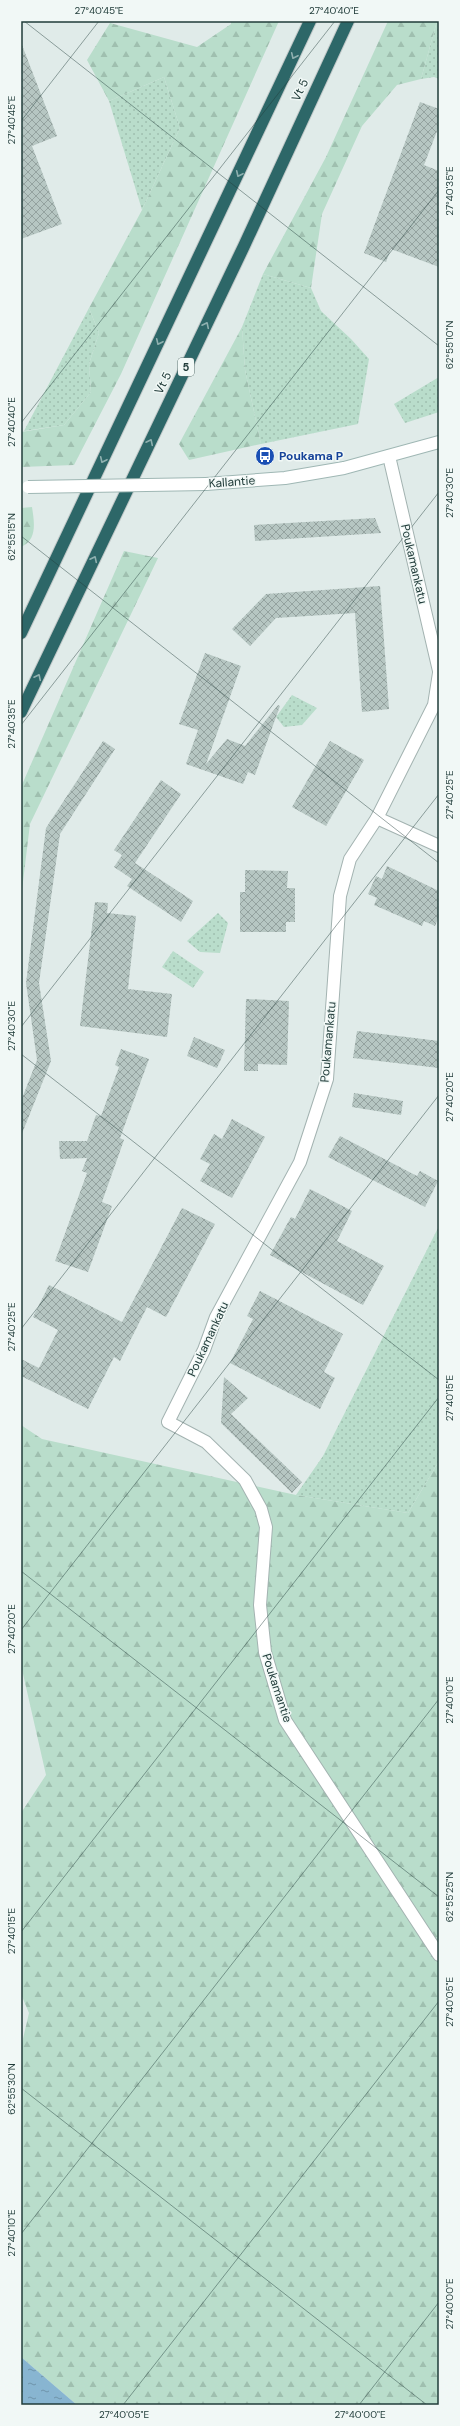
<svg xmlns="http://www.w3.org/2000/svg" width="460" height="2426" font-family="'DM Sans',sans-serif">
  <defs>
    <pattern id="green-dots" width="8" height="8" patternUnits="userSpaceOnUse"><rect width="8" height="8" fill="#b9ddcb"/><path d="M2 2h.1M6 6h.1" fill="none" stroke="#9fbfaf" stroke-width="1.8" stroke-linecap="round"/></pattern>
    <pattern id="forest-firs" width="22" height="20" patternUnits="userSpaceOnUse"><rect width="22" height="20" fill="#b9ddcb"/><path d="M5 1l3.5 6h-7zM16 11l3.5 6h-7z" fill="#9fbfaf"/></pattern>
    <pattern id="water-ripples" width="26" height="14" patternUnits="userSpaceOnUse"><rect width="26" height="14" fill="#88b5d1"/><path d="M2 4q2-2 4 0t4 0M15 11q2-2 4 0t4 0" fill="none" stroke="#6f94ab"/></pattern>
    <pattern id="building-cross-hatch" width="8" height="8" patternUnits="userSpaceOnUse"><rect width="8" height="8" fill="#b6c6c2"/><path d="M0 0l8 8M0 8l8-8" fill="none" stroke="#94a29f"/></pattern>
  </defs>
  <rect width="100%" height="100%" fill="#e0ebe9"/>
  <g fill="url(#green-dots)">
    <path d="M437,21H439V79L434,77L421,79Z"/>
    <path d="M164,77L180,128L142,210L109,101Z"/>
    <path d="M263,274L311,288L321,311L351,339L369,359L358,424L261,444L245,370L242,327Z"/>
    <path d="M89,308L99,333L89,364L91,392L64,425L24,431Z"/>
    <path d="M439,377V412L405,423L394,404Z"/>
    <path d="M292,695L317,708L302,725L284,727L276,717Z"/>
    <path d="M218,913L228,923L220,953L200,952L187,941Z"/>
    <path d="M173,951L204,972L193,988L162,967Z"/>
    <path d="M439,1226V1461L408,1513L296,1495L323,1456Z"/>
  </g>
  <g fill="url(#forest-firs)">
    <path d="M231,21H279L121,374L74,465L21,467V432L64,425L91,392L89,364L99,333L89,308L142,210L180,128L164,77L109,101L87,60L110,23L197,47L231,24Z"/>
    <path d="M388,21H437L421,79L397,85L362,126L322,214L311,288L263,274L326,157Z"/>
    <path d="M242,327L245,370L261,444L189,460L179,444Z"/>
    <path d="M32,507C34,521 38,540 21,547V508Z"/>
    <path d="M124,551L158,558L30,824L21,898V787Z"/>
    <path d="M21,1425L42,1439L296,1495L408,1513L439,1461V2405H77L21,2357V2062L22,2043L29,2013L21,1994V1813L46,1775L21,1665Z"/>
  </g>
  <path fill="url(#water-ripples)" d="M21,2357L77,2405H21Z"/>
  <g fill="url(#building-cross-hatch)">
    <path d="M22,45L57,136L32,146L62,224L21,239Z"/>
    <path d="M420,102L439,109V126L424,165L439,171V267L391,249L386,262L364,253Z"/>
    <path d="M375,518L381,533L255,541L254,525Z"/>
    <path d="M380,586L389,709L362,712L355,613L276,618L250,646L232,629L266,594Z"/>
    <path d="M205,653L241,666L206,764L227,739L245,746L278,705L280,706L255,775L248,772L243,784L186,764L198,730L179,724Z"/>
    <path d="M103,741L115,749L60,834L39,983L51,1061L21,1136V1101L37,1060L26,983L46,828Z"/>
    <path d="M330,741L364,760L326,826L292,807Z"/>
    <path d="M161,780L181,794L135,863L193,901L181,922L127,886L132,879L114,867L122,855L114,850Z"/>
    <path d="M387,866L439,891V916L435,926L424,921L422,926L374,905L377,898L368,894L376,876L382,879Z"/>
    <path d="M245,870L288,871L287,888H295V922H286V932H240V892H245Z"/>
    <path d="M95,902L108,903L107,913L136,916L128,989L172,994L167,1037L80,1026Z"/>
    <path d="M246,999L289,1001L287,1065L258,1064V1071H244Z"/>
    <path d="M357,1031L439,1041V1068L353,1058Z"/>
    <path d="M194,1037L225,1050L217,1068L187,1056Z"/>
    <path d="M121,1049L149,1059L120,1138L124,1140L102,1202L112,1206L88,1272L55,1261L87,1173L82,1171L87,1158L60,1159L59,1141H87L96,1115L101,1116L119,1067L115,1065Z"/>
    <path d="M354,1093L403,1101L401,1115L352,1107Z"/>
    <path d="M232,1119L265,1137L232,1198L200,1181L210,1164L200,1159L214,1134L222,1139Z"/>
    <path d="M340,1136L417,1176L420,1171L438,1181L425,1207L328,1157Z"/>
    <path d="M310,1189L352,1211L337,1241L384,1266L363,1305L270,1255L291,1217L295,1219Z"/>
    <path d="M182,1208L215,1224L166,1317L147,1307L120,1361L114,1357L88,1409L21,1376V1359L39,1368L58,1330L33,1317L49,1285L122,1322Z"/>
    <path d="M260,1291L343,1334L324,1372L335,1378L320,1409L230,1363L253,1319L247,1316Z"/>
    <path d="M224,1377L248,1398L231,1414L302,1482L292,1493L221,1423Z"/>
  </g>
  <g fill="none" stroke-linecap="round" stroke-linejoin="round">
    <g stroke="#a3b3b1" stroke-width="14">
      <g id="street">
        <path d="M389,456L439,671"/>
        <path d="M439,673L434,705L377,818L350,859L340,896L327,1079L300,1162L216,1317L204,1350L168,1422L206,1442L245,1480L261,1509L266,1527L260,1605L265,1652L285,1720L439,1955"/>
        <path d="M377,818L439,846"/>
      </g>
    </g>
    <g stroke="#9fb7b4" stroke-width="14">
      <path id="secondary" d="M206,484L285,478L344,468L439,442"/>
    </g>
    <g stroke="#c1c8c8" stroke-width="14">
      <g id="highway">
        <path d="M21,633L310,21"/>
        <path d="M21,712L244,246L348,21"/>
      </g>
    </g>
    <use href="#street" stroke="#fff" stroke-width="12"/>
    <use href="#secondary" stroke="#fff" stroke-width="12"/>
    <use href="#highway" stroke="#2d6768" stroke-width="12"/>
    <g stroke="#9fb7b4" stroke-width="14" stroke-linecap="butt">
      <path id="secondary-bridge" d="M28,487L206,484"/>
    </g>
    <use href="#secondary-bridge" stroke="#fff" stroke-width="12"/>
  </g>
  <defs><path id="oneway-chevron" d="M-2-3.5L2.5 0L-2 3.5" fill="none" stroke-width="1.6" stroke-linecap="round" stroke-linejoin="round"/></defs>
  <g stroke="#8fb0af">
    <use href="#oneway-chevron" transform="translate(294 56) rotate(115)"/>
    <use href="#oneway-chevron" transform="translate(239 174) rotate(115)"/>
    <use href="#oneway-chevron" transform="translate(206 325) rotate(-64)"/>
    <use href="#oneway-chevron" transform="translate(159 342) rotate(115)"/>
    <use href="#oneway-chevron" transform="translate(150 442) rotate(-64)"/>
    <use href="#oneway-chevron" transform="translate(103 460) rotate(115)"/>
    <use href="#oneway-chevron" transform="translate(94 559) rotate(-64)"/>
    <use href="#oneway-chevron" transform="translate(38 677) rotate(-64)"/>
  </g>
  <path fill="none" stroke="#213c3a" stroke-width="1" stroke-opacity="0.45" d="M24,21L439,346M21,121L99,21M21,423L335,21M21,536L439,863M21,725L439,190M21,1027L439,492M21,1054L439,1380M21,1329L439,794M21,1571L439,1897M21,1630L439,1095M21,1932L439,1397M21,2088L427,2405M21,2234L439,1699M123,2405L439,2001M359,2405L439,2302"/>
  <defs>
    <g id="bus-disc" transform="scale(1)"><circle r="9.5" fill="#1a4fb4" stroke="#f1f8f6"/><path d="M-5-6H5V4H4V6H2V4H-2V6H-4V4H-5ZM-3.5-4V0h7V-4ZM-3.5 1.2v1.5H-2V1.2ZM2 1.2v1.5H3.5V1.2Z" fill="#fff"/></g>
  </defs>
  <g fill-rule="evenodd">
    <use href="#bus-disc" x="265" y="456"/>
  </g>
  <g text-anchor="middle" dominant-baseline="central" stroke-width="3" stroke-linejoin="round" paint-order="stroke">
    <rect fill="#f1f8f6" stroke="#5f7472" stroke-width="1" x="178" y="358" width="16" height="18" rx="3"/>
    <g font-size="11" font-weight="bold" fill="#213c3a">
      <text x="186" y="367">5</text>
    </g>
    <g font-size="12" fill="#213c3a" stroke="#f1f8f6">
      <text transform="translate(300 90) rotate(-65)">Vt 5</text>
      <text transform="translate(163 383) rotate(-64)">Vt 5</text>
      <text transform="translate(232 482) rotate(-4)">Kallantie</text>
      <text transform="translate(414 564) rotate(77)">Poukamankatu</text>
      <text transform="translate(328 1042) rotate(-85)">Poukamankatu</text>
      <text transform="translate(208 1339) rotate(-65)">Poukamankatu</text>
      <text transform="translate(277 1688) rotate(72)">Poukamantie</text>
    </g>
    <g font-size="12" font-weight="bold" fill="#164399" stroke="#f1f8f6" text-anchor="start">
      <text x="279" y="456">Poukama P</text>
    </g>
  </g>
  <rect width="460" height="2426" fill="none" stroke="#f1f8f6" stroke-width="44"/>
  <rect x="22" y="22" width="416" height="2382" fill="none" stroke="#213c3a" stroke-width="1.5"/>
  <g font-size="10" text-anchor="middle" fill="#213c3a">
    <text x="99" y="14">27°40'45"E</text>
    <text x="334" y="14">27°40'40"E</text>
    <text transform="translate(11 120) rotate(-90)" y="4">27°40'45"E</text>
    <text transform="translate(449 191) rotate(-90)" y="4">27°40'35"E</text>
    <text transform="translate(449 345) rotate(-90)" y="4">62°55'10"N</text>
    <text transform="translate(11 422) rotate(-90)" y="4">27°40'40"E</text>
    <text transform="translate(449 493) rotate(-90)" y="4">27°40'30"E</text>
    <text transform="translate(11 537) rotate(-90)" y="4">62°55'15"N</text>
    <text transform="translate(11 724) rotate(-90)" y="4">27°40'35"E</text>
    <text transform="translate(449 795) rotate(-90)" y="4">27°40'25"E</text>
    <text transform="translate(11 1026) rotate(-90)" y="4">27°40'30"E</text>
    <text transform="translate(449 1097) rotate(-90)" y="4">27°40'20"E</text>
    <text transform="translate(11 1327) rotate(-90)" y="4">27°40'25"E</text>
    <text transform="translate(449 1398) rotate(-90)" y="4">27°40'15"E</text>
    <text transform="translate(11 1629) rotate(-90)" y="4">27°40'20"E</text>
    <text transform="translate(449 1700) rotate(-90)" y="4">27°40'10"E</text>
    <text transform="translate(449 1897) rotate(-90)" y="4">62°55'25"N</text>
    <text transform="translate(11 1931) rotate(-90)" y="4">27°40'15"E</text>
    <text transform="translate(449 2002) rotate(-90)" y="4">27°40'05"E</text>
    <text transform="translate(11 2089) rotate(-90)" y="4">62°55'30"N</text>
    <text transform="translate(11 2233) rotate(-90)" y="4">27°40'10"E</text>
    <text transform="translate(449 2304) rotate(-90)" y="4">27°40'00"E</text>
    <text x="124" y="2418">27°40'05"E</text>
    <text x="360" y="2418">27°40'00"E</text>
  </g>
</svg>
